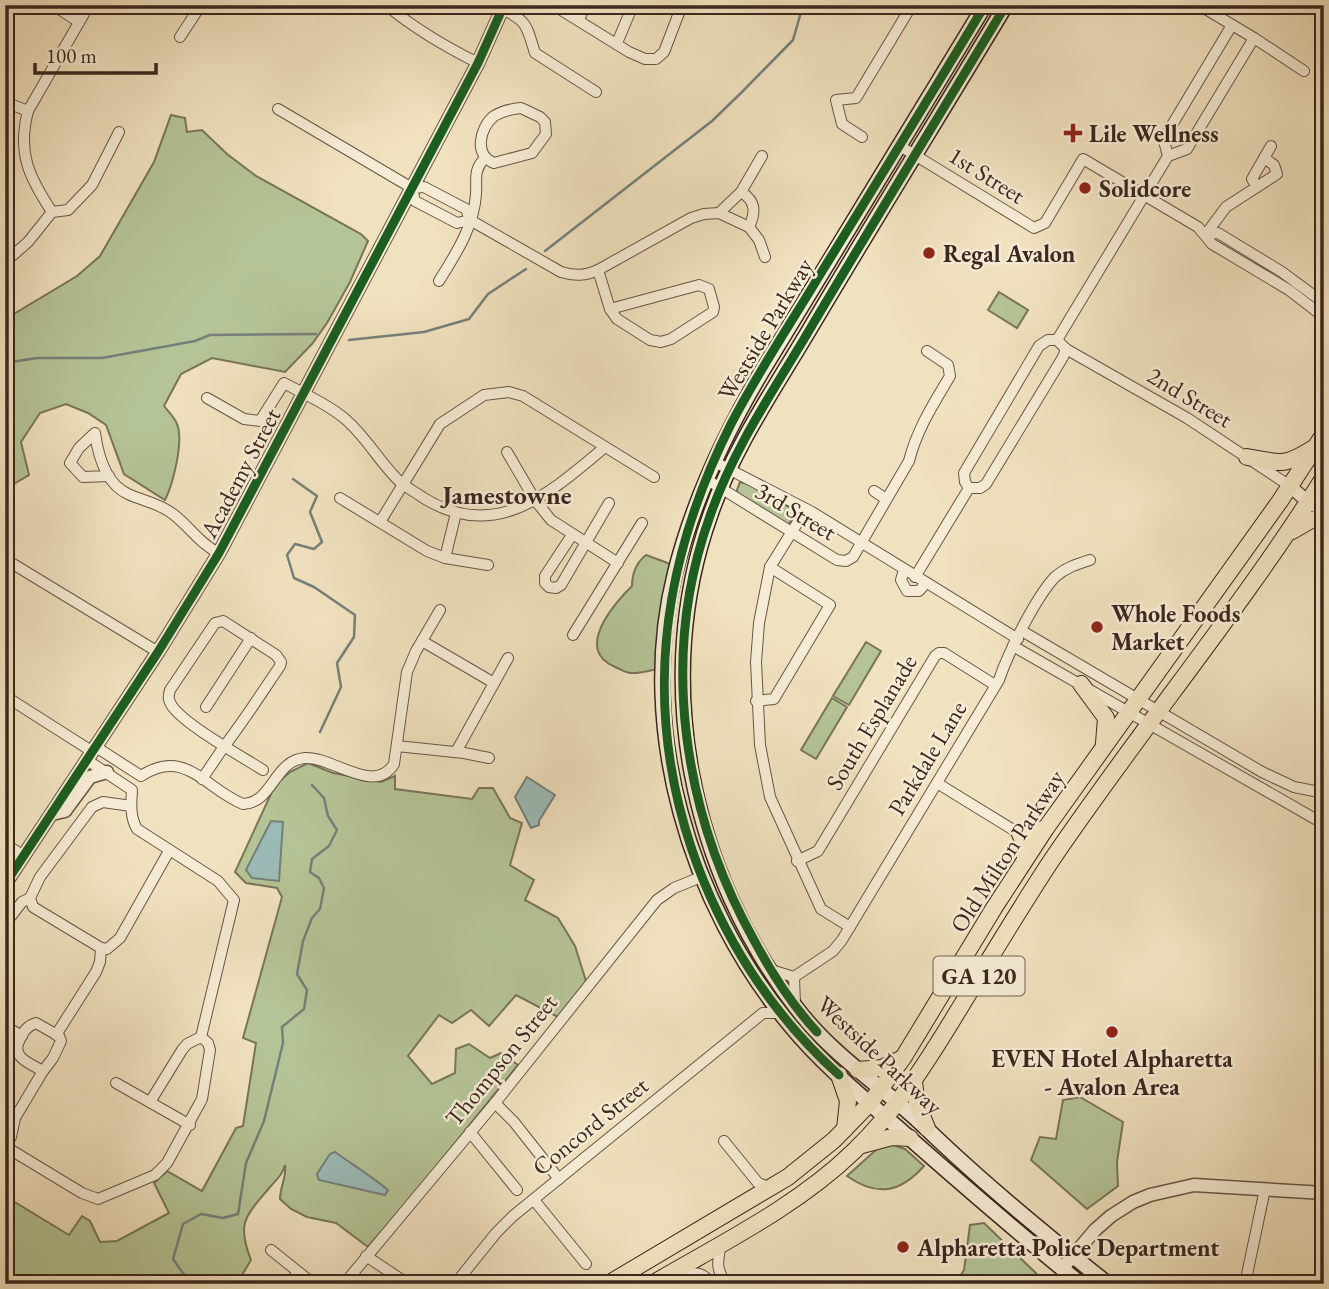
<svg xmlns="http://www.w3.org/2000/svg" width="1329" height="1289" font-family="'EB Garamond',serif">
  <rect width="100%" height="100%" fill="#f1e2bf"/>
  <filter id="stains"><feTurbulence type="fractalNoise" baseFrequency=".00286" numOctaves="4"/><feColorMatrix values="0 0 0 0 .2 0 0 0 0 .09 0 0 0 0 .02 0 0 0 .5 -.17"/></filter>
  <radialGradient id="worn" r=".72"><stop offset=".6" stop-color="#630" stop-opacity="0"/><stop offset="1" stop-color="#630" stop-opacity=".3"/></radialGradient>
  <g fill="#b5c496" stroke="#78755a" stroke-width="2">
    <path d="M171,115L185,118L187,132L202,130L227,154L256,176L361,234L368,241L350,282L327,323L312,344L285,372L212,358L181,374L164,406C168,411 175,418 177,424C184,441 173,484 165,500L124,474L106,425L88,413L66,404L40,413L21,442L29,475L5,489V315H12L77,276L100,256L154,162Z"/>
    <path d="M999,292L1028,310L1017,328L988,310Z"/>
    <path d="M740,482L755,486L792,509L796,515L787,526L738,495L737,490Z"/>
    <path d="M646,555L673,565L659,669C651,670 639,674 631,673C626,673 620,669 615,667C574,650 613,605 632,586C632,574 636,563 646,555Z"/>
    <path d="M866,642L881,651L849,705L833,696Z"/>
    <path d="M832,698L847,707L816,759L801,750Z"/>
    <path d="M308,763L333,773L381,782L395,776V789L472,799L479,788H493L510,818L522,823L510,865L534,880L525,900L558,918L575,946L586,981L558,1017L516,995L489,1026L471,1010L452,1023L439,1015L408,1056L432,1084L455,1073L456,1049L469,1044L490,1058L501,1053L518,1065L439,1163L440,1165L368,1247L336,1223L307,1217L291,1209L280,1199C280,1186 287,1177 285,1165C283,1174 277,1179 270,1187C246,1216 236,1222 251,1260L242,1275L227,1278L215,1284H5V1213L13,1201L69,1235L82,1216L90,1221L100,1242L117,1241L169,1213L154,1183L167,1171L202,1191L236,1128L243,1126L256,1043L243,1038L282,897L277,888L246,883L235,872L275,785L290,772Z"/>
    <path d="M1080,1097L1123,1122L1117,1162L1118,1186L1087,1209L1031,1160L1040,1137L1056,1139L1063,1100Z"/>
    <path d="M890,1144L905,1149L924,1166C900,1193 877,1197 847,1176L877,1149Z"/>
    <path d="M984,1223L1043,1280L1040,1284H955L964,1270L970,1225Z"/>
  </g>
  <g fill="#9cbcb9" stroke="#75807b" stroke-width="2">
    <path d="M527,777L555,795L539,821V825L531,828L515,797Z"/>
    <path d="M271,821L283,822L279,881L252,878L246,870Z"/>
    <path d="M335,1152C353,1165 371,1176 388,1190L385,1195L319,1180L317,1174L330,1154Z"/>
  </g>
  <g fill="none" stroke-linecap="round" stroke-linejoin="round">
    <g stroke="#75807b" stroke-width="2.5">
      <path d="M545,251L712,121L741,93L793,40L803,5"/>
      <path d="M349,340L424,332L469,319L488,294L526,269"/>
      <path d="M5,363L37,358H102L195,341L210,335L316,334"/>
      <path d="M293,479L317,496L310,512L322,542L314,549L295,544L287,555L294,578L314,587L355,615L354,637L337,663L341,687L320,732"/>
      <path d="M182,1284L185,1276L173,1259L183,1224L201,1214L223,1218L238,1214L246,1163L264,1121L283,1043L282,1027L304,1009L307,990L297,974L303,941L312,918L320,909L324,888L319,878L310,872L312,859L329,846L337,830L328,816L324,798L312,785"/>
    </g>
    <g stroke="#685547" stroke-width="12">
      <g id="minor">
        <path d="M53,5L79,22"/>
        <path d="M386,5C415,29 444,46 478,63"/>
        <path d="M553,5L629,52L645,59H656L664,52L682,5"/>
        <path d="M1199,5L1254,38L1304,71"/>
        <path d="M498,6C528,23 525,21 535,53L596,92"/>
        <path d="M579,20L585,5"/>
        <path d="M180,37L201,5"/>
        <path d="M617,43L633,5"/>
        <path d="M5,102L28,111"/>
        <path d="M521,108L540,117L545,122L546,134L532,153L494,163C474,156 479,128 494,116C502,111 511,109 521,108Z"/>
        <path d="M278,109L412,188"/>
        <path d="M862,137L842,124L836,100L856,98L912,5"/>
        <path d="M900,146L1034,228L1045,223L1083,159L1198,227L1212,244L1289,290L1324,317"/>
        <path d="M1168,156L1164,141L1166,135L1232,25"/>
        <path d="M1257,186L1252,179L1271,146"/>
        <path d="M412,188L415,201L457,223L470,220L561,272C575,276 585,276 598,270L691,218L704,214L719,213L749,227L759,240L765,257"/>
        <path d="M412,188L424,187L466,209L470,220"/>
        <path d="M741,192C756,201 756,212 749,227"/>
        <path d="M52,212C29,177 17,153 28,111L89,5"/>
        <path d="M719,213L741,192L762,156"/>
        <path d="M1206,234L1218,233L1282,272L1324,303"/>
        <path d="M1206,234L1226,207L1277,174L1274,165L1264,158"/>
        <path d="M5,262L28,242L52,212L68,210L92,185L119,132"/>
        <path d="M598,270L610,309"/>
        <path d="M439,281C455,255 474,227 476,194C477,179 473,170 485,158"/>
        <path d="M699,285L709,289L714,307L713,312L671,339L661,342L650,340L617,319L610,309Z"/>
        <path d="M1057,340L1168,156L1187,149L1254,38"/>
        <path d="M207,398L244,419L260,421L284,383C304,394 326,403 344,418C366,436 379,462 400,482C407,488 415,492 422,497C495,544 550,493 605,447"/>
        <path d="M507,452L535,500L551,520L618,563"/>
        <path d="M713,461L812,512L1018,639"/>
        <path d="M109,476L83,477L70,463L79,448L95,433C98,455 106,484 128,494C143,501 159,503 173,514C190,527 200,544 219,553"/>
        <path d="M706,479L837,560L846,561L853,557L909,461C917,429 934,403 950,376L948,365L927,351"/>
        <path d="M969,488L965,482L964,473L1039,346L1048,340H1057L1066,349L1187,418L1290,486"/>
        <path d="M969,488H980L986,484L1063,357L1066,349"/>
        <path d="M874,491L886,499"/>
        <path d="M340,498L427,551L445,558L488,565"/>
        <path d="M806,509L770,567L759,623L756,662L760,745L770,797L821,909L850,927"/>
        <path d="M380,522L440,424L484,395L509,392L523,396L654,477"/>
        <path d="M572,535L545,576V583L549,587L556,588L561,585L609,503"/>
        <path d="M445,558L456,513"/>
        <path d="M5,562L13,564L158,652"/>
        <path d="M904,570L901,580L907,591H919L926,583"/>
        <path d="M915,577L969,488"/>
        <path d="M1022,631L1262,772L1294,787L1324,793"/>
        <path d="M573,635L642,523"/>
        <path d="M422,641L494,683"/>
        <path d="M1013,646L1324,824"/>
        <path d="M5,696L93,752"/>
        <path d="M756,701L774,699L830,605L770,567"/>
        <path d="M206,707L251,638"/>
        <path d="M397,746L464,753L489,758"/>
        <path d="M96,747L141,776C186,747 205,789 243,804C273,803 274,760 305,758C332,756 374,796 394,764L407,672L416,651L440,610"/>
        <path d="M456,752L508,658"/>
        <path d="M87,760L132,790C131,804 130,817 137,829L218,881L234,900L201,1037L187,1044L182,1050L150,1102"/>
        <path d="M202,779L223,748C243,722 261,694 280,666L281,662L276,655L223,621L215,623L170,690C168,697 168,700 172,706C185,725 241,756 263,770"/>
        <path d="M937,783L1020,834"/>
        <path d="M131,806L103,802L92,807L40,877L30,898L33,907L101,948L107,949L120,938L169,851"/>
        <path d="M5,844L24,856"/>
        <path d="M797,861L818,851L935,656L939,653H944L995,685"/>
        <path d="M5,924L22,902L30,898"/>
        <path d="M771,970L794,977L833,951L842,940L999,680C1008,653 1036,597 1055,577C1065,568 1077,564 1090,560"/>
        <path d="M794,977L795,1004"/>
        <path d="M36,1023L59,1036L61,1041L53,1058L43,1071C29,1063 10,1057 20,1039C24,1031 27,1026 36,1023Z"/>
        <path d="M5,1026L22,1036"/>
        <path d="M56,1035L96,972L100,962L101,948"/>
        <path d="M116,1083L190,1125"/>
        <path d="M495,1103L514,1122L559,1179"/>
        <path d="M470,1132L517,1190"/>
        <path d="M724,1141L758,1183L771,1188"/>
        <path d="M6,1147L82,1193L98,1199L155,1175L167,1163L202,1099L210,1050L208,1043L201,1037"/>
        <path d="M5,1148L11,1137L15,1118L43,1071"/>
        <path d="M534,1200L586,1264"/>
        <path d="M721,1245C717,1262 716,1269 726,1284"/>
        <path d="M271,1250L311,1282"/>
        <path d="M366,1256L408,1284"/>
        <path d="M674,1276C690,1274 701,1268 711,1284"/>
        <path d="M289,1284L298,1272"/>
        <path d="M344,1284L495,1103L657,900L674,888L701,877"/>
        <path d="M455,1284L496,1233L513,1216L763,1013H779"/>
        <path d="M1245,1284L1265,1189"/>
      </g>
    </g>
    <g stroke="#685547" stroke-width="15">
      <g id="tertiary">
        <path d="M1290,486L1308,502L1324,510"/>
        <path d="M52,814L65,811L90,777L107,772"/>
        <path d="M5,884L158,652L219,553L478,63L504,5"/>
        <path d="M1067,1263L1095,1230L1111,1216L1133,1202L1150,1195L1194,1185L1324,1193"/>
      </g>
    </g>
    <g stroke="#3a261f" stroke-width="17">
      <g id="secondary">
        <path d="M985,5L761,373C723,437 693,501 675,573C636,727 690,905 790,1025C821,1063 860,1095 897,1127C957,1180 1018,1233 1081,1284"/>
        <path d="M1006,5C941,113 875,219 811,327C775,388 733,448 710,516C651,681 691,873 798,1010C834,1057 885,1088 927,1129C984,1184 1046,1235 1108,1284"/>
      </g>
    </g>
    <g stroke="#3a261f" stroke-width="18">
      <g id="trunk">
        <path d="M1247,457C1279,463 1284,467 1312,449"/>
        <path d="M1292,531L1311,520L1324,518"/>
        <path d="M1081,684L1106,718L1104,743"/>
        <path d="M1025,859V844L1020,834L1033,833L1046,828"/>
        <path d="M858,1070L882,1068L901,1059"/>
        <path d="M839,1075L848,1101L845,1129"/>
        <path d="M914,1082L917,1104L927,1128"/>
        <path d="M862,1145L892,1137L910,1138"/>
        <path d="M608,1284L788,1177L834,1140L870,1103L903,1058L994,908L1046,828L1280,501L1324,434"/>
        <path d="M652,1284C720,1244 796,1207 853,1152C898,1109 929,1059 961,1006C990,958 1020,908 1051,861C1139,731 1240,610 1324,477"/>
      </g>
    </g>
    <use href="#minor" stroke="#f6ecd5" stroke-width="10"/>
    <use href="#tertiary" stroke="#f6ecd5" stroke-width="12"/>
    <use href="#secondary" stroke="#f6ecd5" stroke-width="14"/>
    <use href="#trunk" stroke="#f1e2bf" stroke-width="16"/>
    <g stroke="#f6ecd5" stroke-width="13">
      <g id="cycleway">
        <path d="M5,884L158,652L219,553L478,63L504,5"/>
        <path d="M817,1032C792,1005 772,974 755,942C683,814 659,657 710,516C733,449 774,390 810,329C874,221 941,113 1006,5"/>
        <path d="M839,1075C771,1014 721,935 692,850C642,702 662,561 731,424C758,372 791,323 821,273C876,184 931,95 985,5"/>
      </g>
    </g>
    <use href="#cycleway" stroke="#1b5e20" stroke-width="9"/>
  </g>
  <g fill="#8f2418" stroke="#f6ecd5" stroke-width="2.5">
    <path d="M1069.5 122.5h7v7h7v7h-7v7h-7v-7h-7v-7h7z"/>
    <circle cx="1085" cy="188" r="7"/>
    <circle cx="929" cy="253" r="7"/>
    <circle cx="1097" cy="627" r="7"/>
    <circle cx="1112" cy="1032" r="7"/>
    <circle cx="903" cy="1247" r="7"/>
  </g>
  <g text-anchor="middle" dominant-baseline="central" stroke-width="5" stroke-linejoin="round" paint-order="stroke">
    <rect fill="#f6ecd5" stroke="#726156" stroke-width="2" x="933.5" y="956.5" width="91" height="39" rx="5"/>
    <g font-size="23" font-weight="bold" fill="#3a261f">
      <text x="979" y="976">GA 120</text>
    </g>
    <g font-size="24" font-weight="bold" fill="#3a261f" stroke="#f6ecd5" text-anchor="start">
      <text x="1089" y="133">Lile Wellness</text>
      <text x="1099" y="188">Solidcore</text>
      <text x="943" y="253">Regal Avalon</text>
      <text x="1111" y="613">Whole Foods<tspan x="1111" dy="28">Market</tspan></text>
      <text x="1112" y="1058" text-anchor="middle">EVEN Hotel Alpharetta<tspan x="1112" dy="28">- Avalon Area</tspan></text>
      <text x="917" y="1247">Alpharetta Police Department</text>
    </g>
    <g font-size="24" fill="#3a261f" stroke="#f6ecd5">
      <text transform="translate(987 175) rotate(32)">1st Street</text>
      <text transform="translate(765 329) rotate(-59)">Westside Parkway</text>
      <text transform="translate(1190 397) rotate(31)">2nd Street</text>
      <text transform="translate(240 473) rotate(-62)">Academy Street</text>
      <text transform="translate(796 511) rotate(31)">3rd Street</text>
      <text transform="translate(871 722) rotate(-59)">South Esplanade</text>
      <text transform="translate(927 758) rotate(-59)">Parkdale Lane</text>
      <text transform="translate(1007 851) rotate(-57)">Old Milton Parkway</text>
      <text transform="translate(880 1055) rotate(43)">Westside Parkway</text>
      <text transform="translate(501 1060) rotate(-51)">Thompson Street</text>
      <text transform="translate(590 1126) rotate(-39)">Concord Street</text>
    </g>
    <g font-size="26" font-weight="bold" fill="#3a261f" stroke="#f6ecd5">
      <text x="507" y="495">Jamestowne</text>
    </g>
  </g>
  <rect width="1329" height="1289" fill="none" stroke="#f1e2bf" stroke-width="28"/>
  <rect x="7" y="7" width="1315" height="1275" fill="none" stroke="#3a261f" stroke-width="3.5"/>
  <rect x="14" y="14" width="1301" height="1261" fill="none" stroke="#3a261f" stroke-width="2"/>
  <path d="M35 63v10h121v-10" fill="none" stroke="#3a261f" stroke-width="3.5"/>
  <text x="46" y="63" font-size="21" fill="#3a261f" stroke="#f6ecd5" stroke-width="5" paint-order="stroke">100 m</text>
  <rect width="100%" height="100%" filter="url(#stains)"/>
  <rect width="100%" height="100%" fill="url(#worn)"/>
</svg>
